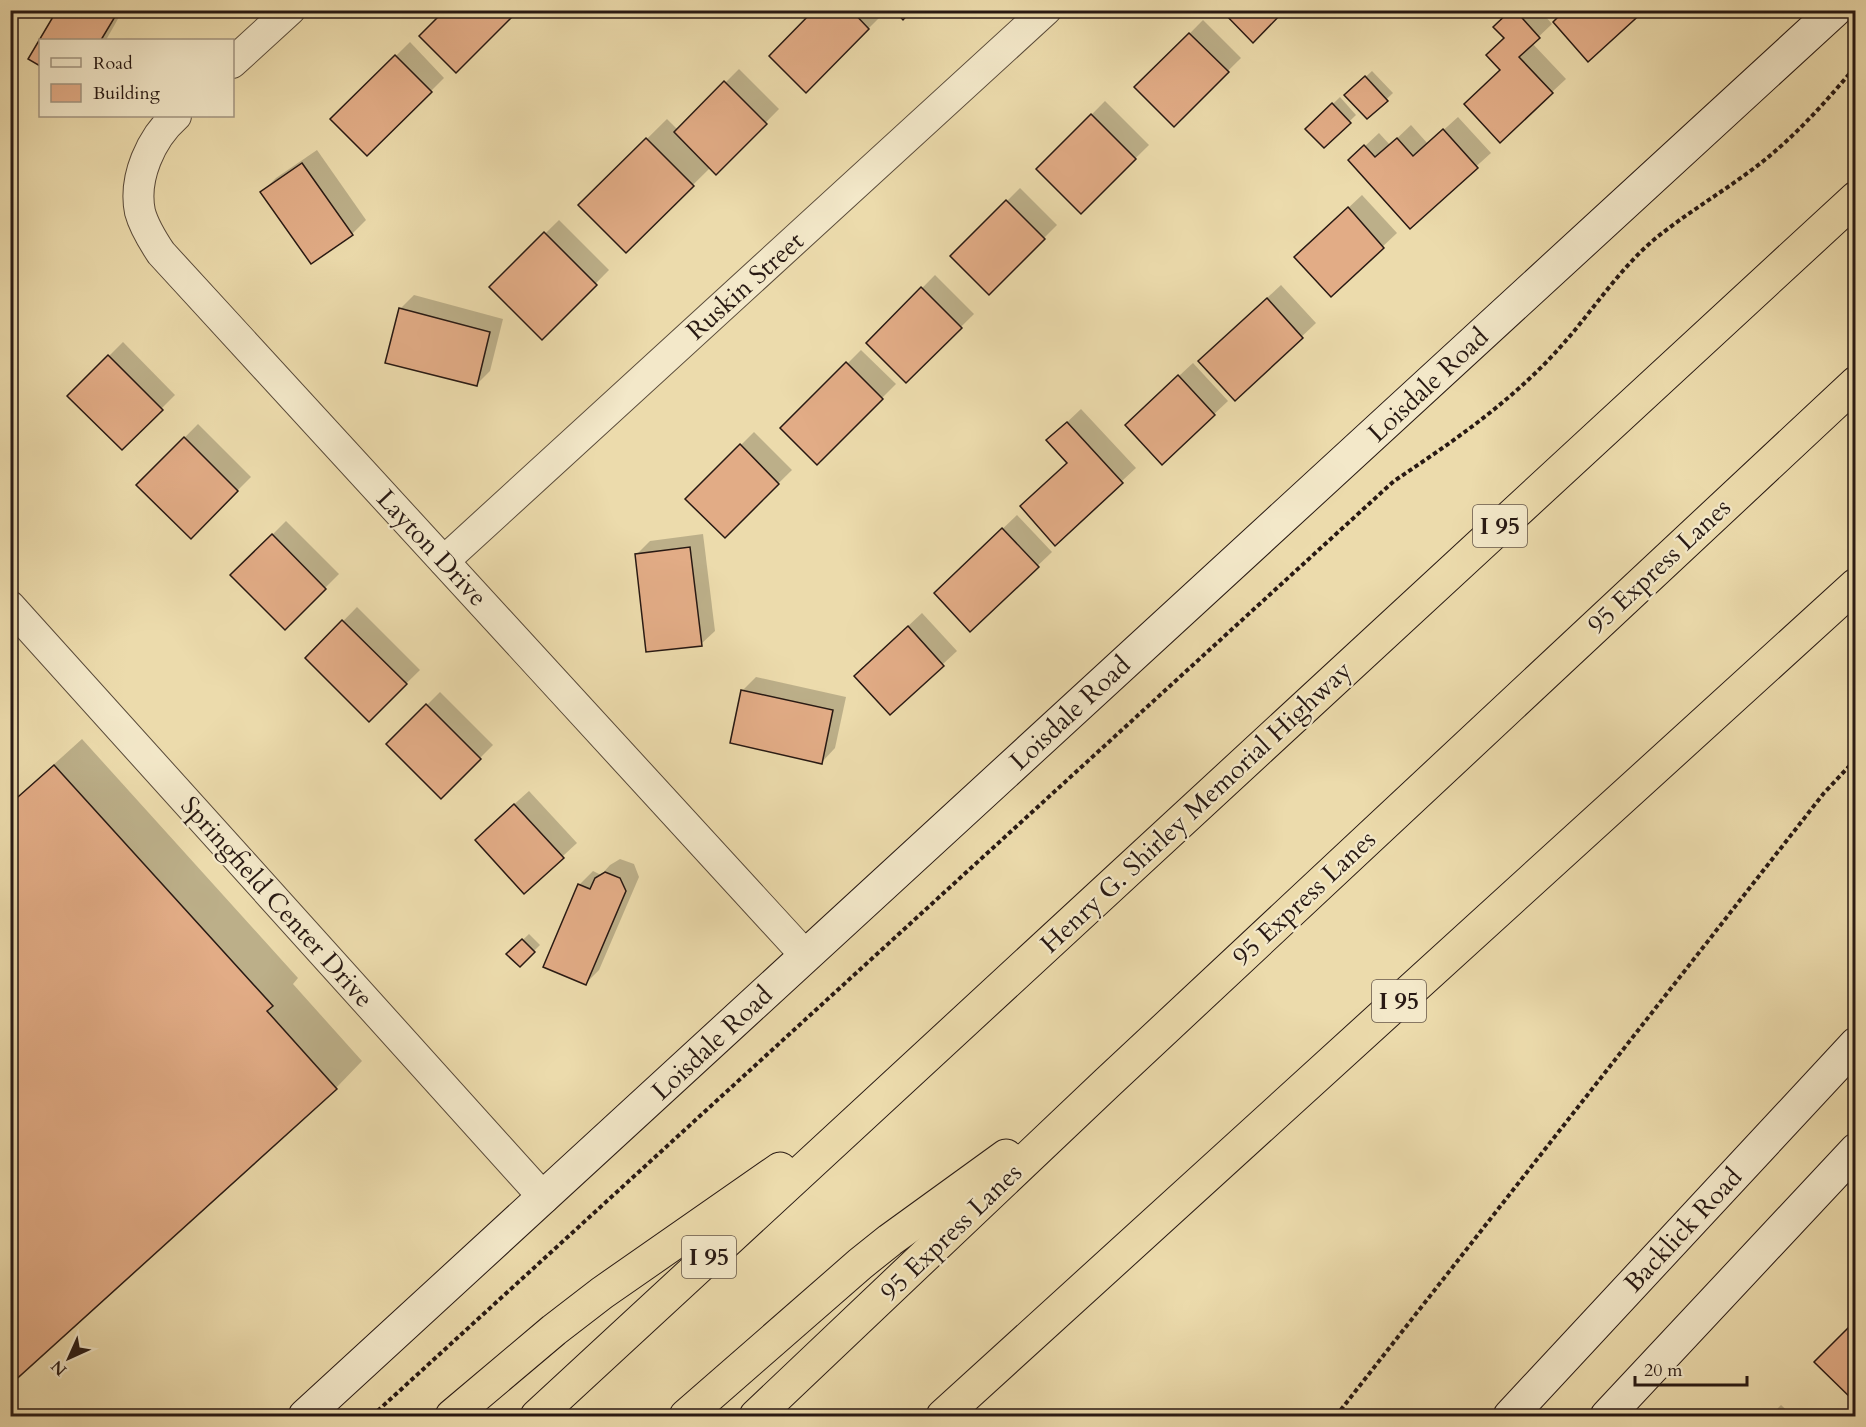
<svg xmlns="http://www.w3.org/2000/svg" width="1866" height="1427" font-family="Cardo,serif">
  <rect width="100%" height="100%" fill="#ecdbac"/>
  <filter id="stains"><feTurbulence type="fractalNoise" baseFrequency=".00333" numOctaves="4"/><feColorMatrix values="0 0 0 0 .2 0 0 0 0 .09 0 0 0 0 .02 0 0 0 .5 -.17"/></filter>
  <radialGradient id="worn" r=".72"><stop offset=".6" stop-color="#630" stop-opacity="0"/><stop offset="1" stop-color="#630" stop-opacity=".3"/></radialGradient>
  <g fill="#0003">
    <path d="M59,10H123L106,40H41Z"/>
    <path d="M816,10H878L882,15L806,91Z"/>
    <path d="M1513,10H1540L1552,24L1532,43L1566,79L1552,92L1502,70L1505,38Z"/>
    <path d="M1203,20L1241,58L1174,124L1137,87Z"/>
    <path d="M410,42L444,78L368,154L332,119Z"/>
    <path d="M739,69L779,109L716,173L711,167L626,251L580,205L667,119L678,130Z"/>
    <path d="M1372,71L1393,93L1368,117L1346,95Z"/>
    <path d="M1340,97L1356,115L1324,146L1307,129Z"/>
    <path d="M1105,101L1149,145L1081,212L1038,169Z"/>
    <path d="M1458,117L1491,153L1410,226L1364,147L1379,133L1390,145L1411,125L1428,144Z"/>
    <path d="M317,150L366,220L352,234L311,262L262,192L276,178Z"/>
    <path d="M1020,188L1057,225L989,293L952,256Z"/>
    <path d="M1362,195L1397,233L1331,295L1310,244Z"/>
    <path d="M559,220L609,270L542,338L491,287Z"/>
    <path d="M935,275L974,314L906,381L868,343Z"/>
    <path d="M1281,285L1316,323L1236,399L1214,347Z"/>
    <path d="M414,295L503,319L490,371L476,385L400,309Z"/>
    <path d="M123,342L175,395L122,448L69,396Z"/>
    <path d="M861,350L896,384L817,463L783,428Z"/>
    <path d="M1193,363L1228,401L1162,463L1140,412Z"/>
    <path d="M1081,409L1136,468L1055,543L1069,462L1062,427Z"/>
    <path d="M198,424L251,477L191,537L138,485Z"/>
    <path d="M754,432L792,470L725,536L687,499Z"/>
    <path d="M1017,515L1052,552L970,630L949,580Z"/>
    <path d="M286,521L339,574L285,628L232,575Z"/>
    <path d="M703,534L715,631L701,644L637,554L650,541Z"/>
    <path d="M357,607L420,670L369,720L307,658Z"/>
    <path d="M922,613L957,651L890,713L870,662Z"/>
    <path d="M756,677L846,697L835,748L822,762L742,691Z"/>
    <path d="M440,692L493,745L441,797L388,744Z"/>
    <path d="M82,739L298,978L293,984L362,1061L336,1088L11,1382L10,804Z"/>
    <path d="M529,791L577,843L524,892L490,826Z"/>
    <path d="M620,859L634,864L639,877L599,970L586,983L579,885L593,871L601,875L610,865Z"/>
    <path d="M529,934L540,945L520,965L508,954Z"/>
    <path d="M1781,1405L1793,1416H1770Z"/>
  </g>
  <g fill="#e2ac86" stroke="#281913" stroke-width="1.5">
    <path d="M57,10H119L101,40H40V66L28,59Z"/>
    <path d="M445,10H519L456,73L419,36Z"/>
    <path d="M814,10H851L869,29L806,93L769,56Z"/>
    <path d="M894,10H912L903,20Z"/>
    <path d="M1221,10H1285L1253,43Z"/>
    <path d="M1511,10H1515L1540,38L1519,57L1553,93L1500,143L1464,104L1500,70L1486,55L1504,38L1493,27Z"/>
    <path d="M1565,10H1645L1588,62L1553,22Z"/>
    <path d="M1189,33L1229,72L1174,127L1134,87Z"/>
    <path d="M395,55L432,92L367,156L330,119Z"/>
    <path d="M1365,76L1388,101L1367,119L1344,95Z"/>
    <path d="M724,81L767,124L716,175L674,132Z"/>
    <path d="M1332,103L1351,123L1324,148L1305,129Z"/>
    <path d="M1091,114L1136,159L1081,214L1036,169Z"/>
    <path d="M1443,129L1478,168L1410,229L1348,160L1364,145L1375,157L1397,138L1413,156Z"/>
    <path d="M646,138L694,186L626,253L578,205Z"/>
    <path d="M302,163L353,235L311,264L260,192Z"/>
    <path d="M1006,200L1045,239L989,295L950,256Z"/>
    <path d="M1348,207L1384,248L1331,297L1294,257Z"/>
    <path d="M544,232L597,285L542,340L489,287Z"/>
    <path d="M921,287L962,328L906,383L866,343Z"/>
    <path d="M1267,298L1303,338L1235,401L1198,361Z"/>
    <path d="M399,308L490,332L477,386L385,363Z"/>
    <path d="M108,355L163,410L122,450L67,396Z"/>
    <path d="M846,362L883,399L817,465L780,428Z"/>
    <path d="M1178,375L1215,415L1162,465L1125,425Z"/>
    <path d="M1067,422L1123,483L1055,546L1020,506L1067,463L1046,440Z"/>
    <path d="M184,437L238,491L191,539L136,485Z"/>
    <path d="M740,444L779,484L725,538L685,499Z"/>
    <path d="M1002,528L1039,567L970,632L934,593Z"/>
    <path d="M272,534L326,589L285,630L230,575Z"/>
    <path d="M690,547L702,646L646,652L635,554Z"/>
    <path d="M342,620L407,684L369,722L305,658Z"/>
    <path d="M908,626L944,666L890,715L854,676Z"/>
    <path d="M741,690L833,710L822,764L730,743Z"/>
    <path d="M426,704L481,759L441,799L386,744Z"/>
    <path d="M54,765L273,1006L267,1011L337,1089L11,1384L10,804Z"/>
    <path d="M514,804L564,858L524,894L475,840Z"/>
    <path d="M605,872L620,878L626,891L586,985L543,967L578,884L590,889L595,878Z"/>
    <path d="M522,939L535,952L520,967L506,954Z"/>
    <path d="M1856,1320V1403L1814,1362Z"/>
  </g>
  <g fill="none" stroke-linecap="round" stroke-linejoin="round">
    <g stroke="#594a39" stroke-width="32">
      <g id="minor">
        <path d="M232,63L290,10"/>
        <path d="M176,116C151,138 133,178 140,212C144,227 153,241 161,253L806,956"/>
        <path d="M444,561L1046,10"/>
        <path d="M10,606L544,1198"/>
      </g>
    </g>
    <g stroke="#281913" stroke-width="35">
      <g id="secondary">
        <path d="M305,1416L1835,10"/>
        <path d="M1510,1416L1856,1044"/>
        <path d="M1607,1416L1856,1150"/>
      </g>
    </g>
    <g stroke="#281913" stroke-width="35">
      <g id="motorway">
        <path d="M452,1416L554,1330L602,1293L780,1169"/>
        <path d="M537,1416L1856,198"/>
        <path d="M686,1416L860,1264L890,1240L1006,1156"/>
        <path d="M756,1416L1107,1083L1856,383"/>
        <path d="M943,1416L1856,585"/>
      </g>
    </g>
    <g stroke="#281913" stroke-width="4" stroke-dasharray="4.5 3" stroke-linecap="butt">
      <path d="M372,1416L1394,481C1454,441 1515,399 1563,344C1594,309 1620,268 1656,238C1687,213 1721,193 1753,169C1792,140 1824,104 1856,66"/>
      <path d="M1336,1416L1824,793L1856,759"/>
    </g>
    <use href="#minor" stroke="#f3e8c9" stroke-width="30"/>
    <use href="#secondary" stroke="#f3e8c9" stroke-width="33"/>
    <use href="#motorway" stroke="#ecdbac" stroke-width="33"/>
  </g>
  <g text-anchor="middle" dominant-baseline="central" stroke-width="4.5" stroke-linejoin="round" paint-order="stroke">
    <g fill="#f3e8c9" stroke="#65574a" stroke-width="1.5">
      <rect x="1473" y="505" width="54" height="42" rx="4.5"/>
      <rect x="1372" y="980" width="54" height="42" rx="4.5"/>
      <rect x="682" y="1236" width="54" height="42" rx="4.5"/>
    </g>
    <g font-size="24" font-weight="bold" fill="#281913">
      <text x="1500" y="526">I 95</text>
      <text x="1399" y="1001">I 95</text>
      <text x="709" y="1257">I 95</text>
    </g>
    <g font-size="26" fill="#281913" stroke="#f3e8c9">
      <text transform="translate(745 286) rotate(-42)">Ruskin Street</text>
      <text transform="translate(1428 385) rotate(-43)">Loisdale Road</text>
      <text transform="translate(432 548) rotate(47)">Layton Drive</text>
      <text transform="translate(1659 566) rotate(-43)">95 Express Lanes</text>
      <text transform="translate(1070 713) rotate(-43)">Loisdale Road</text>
      <text transform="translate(1196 807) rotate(-43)">Henry G. Shirley Memorial Highway</text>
      <text transform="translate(1304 898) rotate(-43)">95 Express Lanes</text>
      <text transform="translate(277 902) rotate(48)">Springfield Center Drive</text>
      <text transform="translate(712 1043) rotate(-43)">Loisdale Road</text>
      <text transform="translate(1683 1230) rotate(-47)">Backlick Road</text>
      <text transform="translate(951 1232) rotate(-44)">95 Express Lanes</text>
    </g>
  </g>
  <rect width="1866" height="1427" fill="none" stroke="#ecdbac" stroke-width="36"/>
  <rect x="12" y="12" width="1842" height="1403" fill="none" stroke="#281913" stroke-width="3"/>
  <rect x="18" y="18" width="1830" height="1391" fill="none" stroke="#281913" stroke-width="1.5"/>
  <rect x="39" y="39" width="195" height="78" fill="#f3e8c9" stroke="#a29580" stroke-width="1.5"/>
  <rect x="51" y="58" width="30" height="9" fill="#f3e8c9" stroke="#a29580" stroke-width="1.5"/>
  <text x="93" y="69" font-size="18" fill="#281913">Road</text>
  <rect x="51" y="84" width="30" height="18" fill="#e2ac86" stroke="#a29580" stroke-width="1.5"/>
  <text x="93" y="99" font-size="18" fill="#281913">Building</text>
  <g transform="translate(69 1358) rotate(225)" stroke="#f3e8c9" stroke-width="4.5" paint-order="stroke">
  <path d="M0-4.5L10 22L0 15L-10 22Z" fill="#281913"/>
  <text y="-9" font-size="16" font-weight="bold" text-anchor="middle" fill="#281913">N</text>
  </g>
  <path d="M1635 1376v9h112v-9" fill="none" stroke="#281913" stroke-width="3"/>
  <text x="1644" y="1376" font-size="18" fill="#281913" stroke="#f3e8c9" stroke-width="4.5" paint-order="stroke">20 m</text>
  <rect width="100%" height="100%" filter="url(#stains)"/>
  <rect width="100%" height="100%" fill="url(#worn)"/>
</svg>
